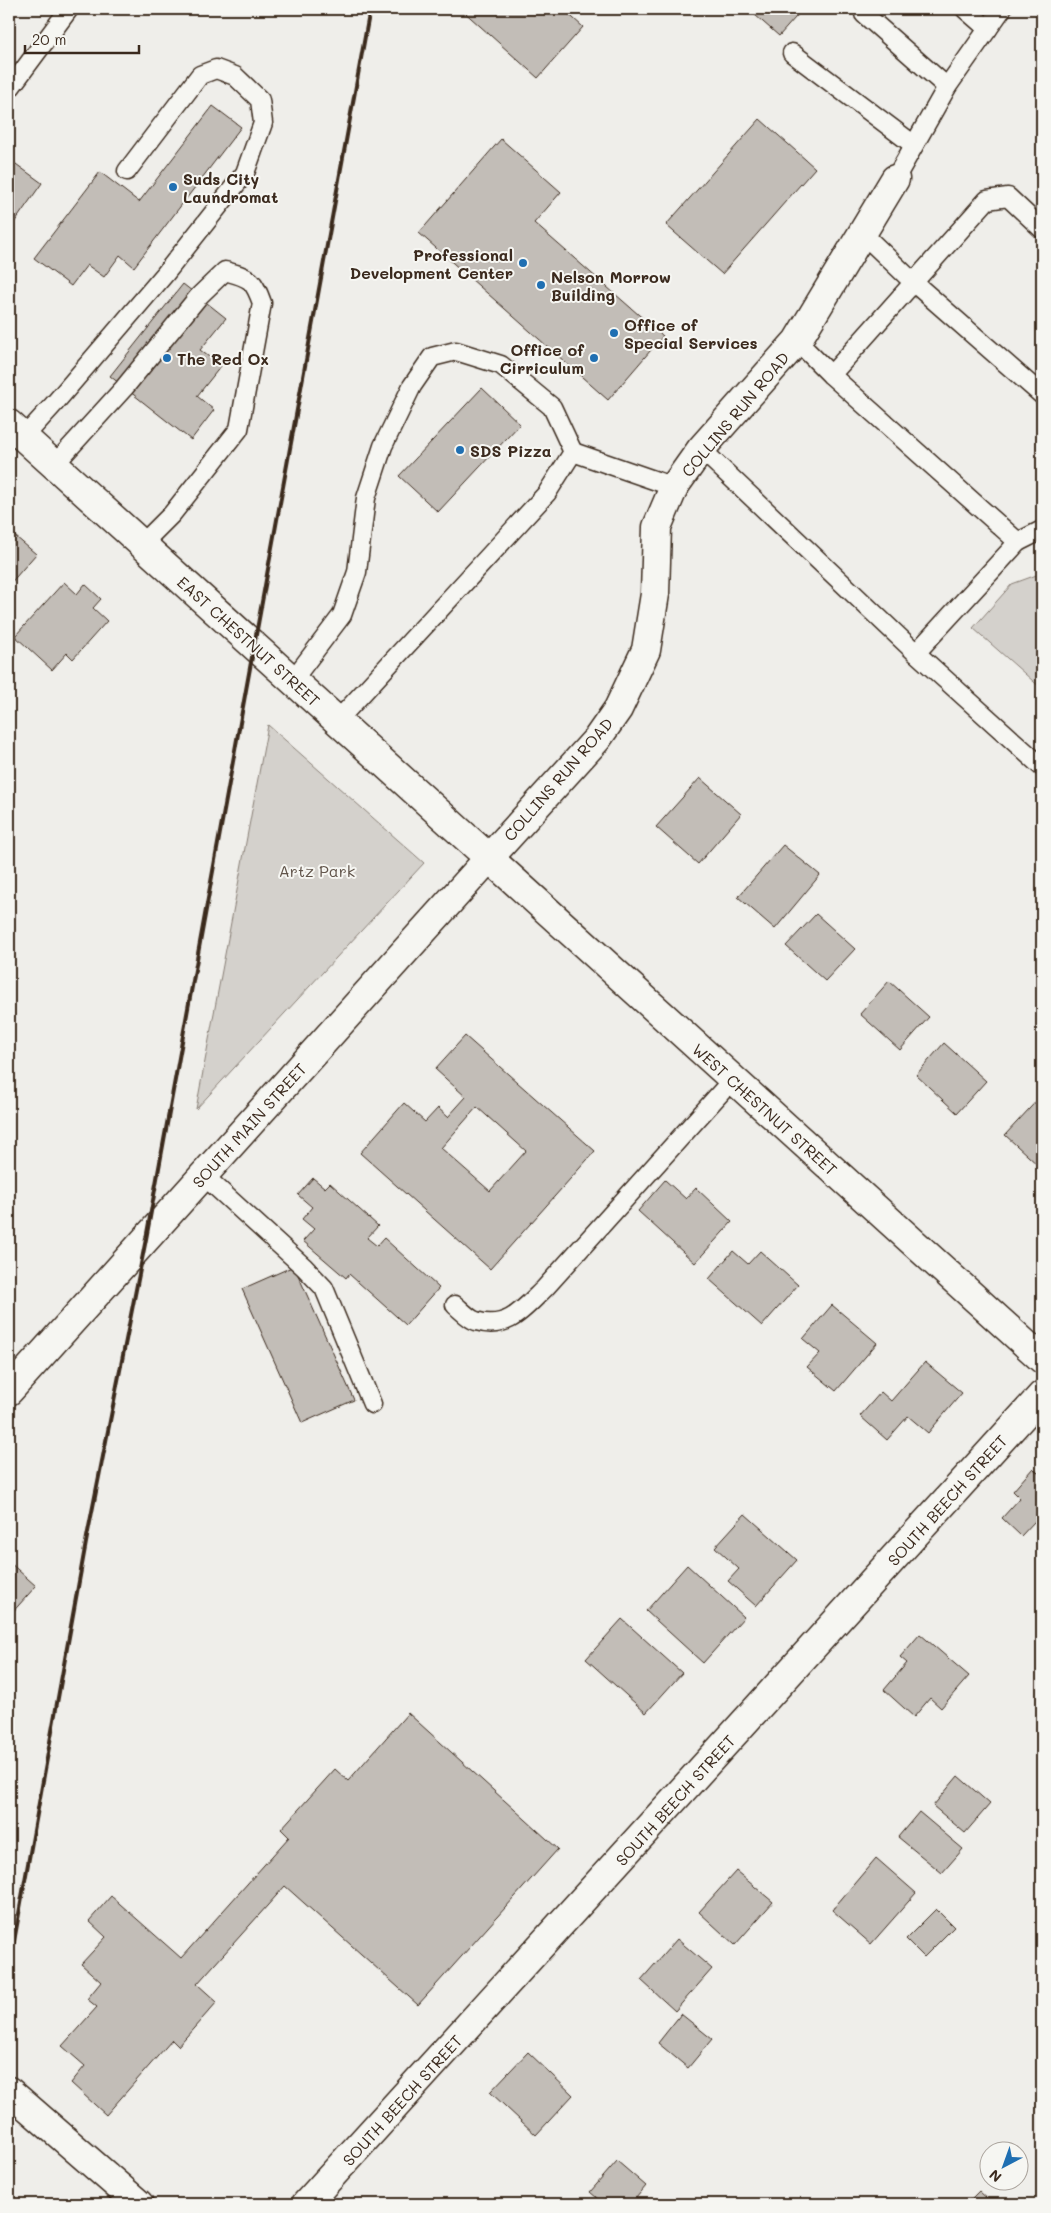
<svg xmlns="http://www.w3.org/2000/svg" width="1051" height="2213" font-family="Mali,sans-serif">
  <rect width="100%" height="100%" fill="#efeeea"/>
  <filter id="ink" filterUnits="userSpaceOnUse"><feTurbulence type="fractalNoise" baseFrequency=".02" numOctaves="2"/><feDisplacementMap in="SourceGraphic" scale="10" xChannelSelector="R" yChannelSelector="G"/><feConvolveMatrix kernelMatrix="1 2 1 2 8 2 1 2 1" color-interpolation-filters="sRGB"/></filter>
  <g filter="url(#ink)">
    <g fill="#d4d1cc" stroke="#887e75">
      <path d="M1042,573V689L973,628L1012,584Z"/>
      <path d="M268,725L424,863L196,1109Z"/>
    </g>
    <g fill="#c2bdb7" stroke="#3b2a1e" fill-rule="evenodd">
      <path d="M461,9H563L583,27L538,78Z"/>
      <path d="M760,9H803L779,36L755,15Z"/>
      <path d="M213,106L241,127L134,267L120,255L104,277L87,265L71,286L34,258L100,172L139,202Z"/>
      <path d="M760,119L815,168L722,274L666,225Z"/>
      <path d="M501,139L561,192L534,223L663,336L608,400L419,233Z"/>
      <path d="M9,159L42,183L9,230Z"/>
      <path d="M183,284L226,318L200,350L221,366L197,396L214,410L191,440L110,376Z"/>
      <path d="M482,388L520,424L438,512L399,476Z"/>
      <path d="M9,531L36,554L9,585Z"/>
      <path d="M64,582L77,594L85,584L101,599L93,608L107,621L73,659L67,653L52,670L15,636Z"/>
      <path d="M700,778L741,814L698,864L656,827Z"/>
      <path d="M783,845L820,875L775,929L738,897Z"/>
      <path d="M816,914L855,949L825,981L786,946Z"/>
      <path d="M889,981L929,1017L900,1050L860,1014Z"/>
      <path d="M465,1036L595,1151L490,1269L360,1153L404,1103L425,1122L438,1108L448,1117L466,1097L435,1069ZM477,1107L526,1151L490,1191L441,1148Z"/>
      <path d="M944,1043L986,1081L957,1113L916,1075Z"/>
      <path d="M1042,1095V1163L1039,1166L1005,1135Z"/>
      <path d="M313,1178L325,1188L330,1183L378,1226L367,1238L377,1246L384,1238L439,1288L406,1325L349,1274L346,1278L303,1241L314,1229L302,1219L312,1207L298,1195Z"/>
      <path d="M665,1180L686,1199L696,1188L732,1222L695,1263L638,1211Z"/>
      <path d="M733,1251L748,1264L760,1251L798,1285L762,1326L709,1279Z"/>
      <path d="M294,1266L354,1400L302,1423L242,1289Z"/>
      <path d="M9,1270L14,1275L9,1281Z"/>
      <path d="M832,1305L877,1343L836,1391L807,1367L820,1353L803,1339Z"/>
      <path d="M925,1362L962,1393L928,1433L908,1416L887,1440L860,1416L881,1392L891,1401Z"/>
      <path d="M1033,1468L1042,1477V1528L1035,1521L1021,1536L1002,1518L1020,1498L1013,1491Z"/>
      <path d="M745,1514L797,1560L756,1606L728,1581L739,1569L715,1547Z"/>
      <path d="M9,1562L36,1586L9,1616Z"/>
      <path d="M687,1565L744,1617L703,1663L646,1611Z"/>
      <path d="M622,1619L682,1673L646,1713L586,1659Z"/>
      <path d="M920,1634L969,1676L941,1708L930,1698L914,1717L884,1690L907,1663L900,1657Z"/>
      <path d="M408,1713L558,1849L418,2005L285,1886L197,1984L217,2002L178,2046L172,2040L106,2115L71,2083L85,2066L62,2046L97,2007L87,1999L101,1982L81,1964L106,1937L89,1921L111,1896L181,1958L289,1837L281,1829L335,1769L348,1781Z"/>
      <path d="M958,1776L990,1804L965,1833L933,1806Z"/>
      <path d="M919,1812L963,1849L942,1873L898,1837Z"/>
      <path d="M876,1858L916,1893L871,1944L832,1910Z"/>
      <path d="M736,1871L773,1902L735,1945L699,1912Z"/>
      <path d="M936,1909L954,1927L924,1957L906,1939Z"/>
      <path d="M677,1939L712,1969L675,2011L641,1980Z"/>
      <path d="M681,2014L712,2039L688,2068L658,2043Z"/>
      <path d="M528,2052L573,2095L536,2135L490,2092Z"/>
      <path d="M617,2161L646,2186L631,2204H604L590,2192Z"/>
      <path d="M979,2191L993,2204H966Z"/>
    </g>
    <g fill="none" stroke-linecap="round" stroke-linejoin="round">
      <g stroke="#3b2a1e" stroke-width="21">
        <g id="service">
          <path d="M965,9L988,29"/>
          <path d="M864,14L947,87"/>
          <path d="M792,53L914,145"/>
          <path d="M11,87L69,9"/>
          <path d="M895,179L947,87L1002,9"/>
          <path d="M863,234L913,282L1042,395"/>
          <path d="M797,341L831,375L1018,542L916,653"/>
          <path d="M831,375L987,200L1008,197L1042,229"/>
          <path d="M24,437L54,404L165,274L245,173L263,123L260,100L235,76L216,69L200,75L127,171"/>
          <path d="M701,449L916,653L1042,767"/>
          <path d="M573,452L674,487"/>
          <path d="M54,465L124,388L199,296L225,271C250,278 253,278 262,303L239,429L172,514L142,544"/>
          <path d="M1018,542L1042,530"/>
          <path d="M292,681L342,615L357,572L366,498L383,446L412,386L432,357L456,351L501,365L552,407L573,452L547,493L337,721"/>
          <path d="M203,1175L304,1267L324,1288L372,1404"/>
          <path d="M455,1305C461,1310 469,1319 476,1321C508,1331 524,1308 545,1288L733,1079"/>
        </g>
      </g>
      <g stroke="#3b2a1e" stroke-width="31">
        <g id="minor">
          <path d="M489,858L597,739L618,709L646,650L655,594L657,527L674,487L701,449L797,341L895,179"/>
          <path d="M9,2091L139,2204"/>
          <path d="M306,2204L1042,1395"/>
        </g>
      </g>
      <g stroke="#3b2a1e" stroke-width="31">
        <path id="tertiary" d="M9,424L489,858"/>
      </g>
      <g stroke="#3b2a1e" stroke-width="31">
        <path id="secondary" d="M9,1391L489,858L1042,1359"/>
      </g>
      <use href="#service" stroke="#f6f6f2" stroke-width="18"/>
      <use href="#minor" stroke="#f6f6f2" stroke-width="28"/>
      <use href="#tertiary" stroke="#f6f6f2" stroke-width="28"/>
      <use href="#secondary" stroke="#f6f6f2" stroke-width="28"/>
      <path stroke="#3b2a1e" stroke-width="4" d="M9,1969L87,1537L146,1239L370,9"/>
    </g>
  </g>
  <g fill="#1f6fb2" stroke="#f6f6f2" stroke-width="2">
    <circle cx="173" cy="187" r="5"/>
    <circle cx="523" cy="263" r="5"/>
    <circle cx="541" cy="285" r="5"/>
    <circle cx="614" cy="333" r="5"/>
    <circle cx="167" cy="358" r="5"/>
    <circle cx="594" cy="358" r="5"/>
    <circle cx="460" cy="450" r="5"/>
  </g>
  <g text-anchor="middle" dominant-baseline="central" stroke-width="4" stroke-linejoin="round" paint-order="stroke">
    <g font-size="16" font-weight="bold" fill="#3b2a1e" stroke="#f6f6f2" text-anchor="start">
      <text x="183" y="178">Suds City<tspan x="183" dy="18">Laundromat</tspan></text>
      <text x="513" y="254" text-anchor="end">Professional<tspan x="513" dy="18">Development Center</tspan></text>
      <text x="551" y="276">Nelson Morrow<tspan x="551" dy="18">Building</tspan></text>
      <text x="624" y="324">Office of<tspan x="624" dy="18">Special Services</tspan></text>
      <text x="584" y="349" text-anchor="end">Office of<tspan x="584" dy="18">Cirriculum</tspan></text>
      <text x="177" y="358">The Red Ox</text>
      <text x="470" y="450">SDS Pizza</text>
    </g>
    <g font-size="16" fill="#3b2a1e" stroke="#f6f6f2">
      <text transform="translate(735 414) rotate(-50)">COLLINS RUN ROAD</text>
      <text transform="translate(249 641) rotate(42)">EAST CHESTNUT STREET</text>
      <text transform="translate(558 779) rotate(-49)">COLLINS RUN ROAD</text>
      <text transform="translate(765 1109) rotate(42)">WEST CHESTNUT STREET</text>
      <text transform="translate(249 1125) rotate(-48)">SOUTH MAIN STREET</text>
      <text transform="translate(947 1500) rotate(-48)">SOUTH BEECH STREET</text>
      <text transform="translate(675 1800) rotate(-48)">SOUTH BEECH STREET</text>
      <text transform="translate(402 2100) rotate(-48)">SOUTH BEECH STREET</text>
    </g>
    <g font-size="16" fill="#61544a" stroke="#f6f6f2">
      <text x="317" y="870">Artz Park</text>
    </g>
  </g>
  <rect width="1051" height="2213" fill="none" stroke="#f6f6f2" stroke-width="30"/>
  <rect x="15" y="15" width="1021" height="2183" fill="none" stroke="#3b2a1e" stroke-width="2" filter="url(#ink)"/>
  <g transform="translate(1004 2166) rotate(221)"><circle r="24" fill="#f6f6f2" stroke="#aba49d"/>
  <path d="M0-4L9 19L0 12L-9 19Z" fill="#1f6fb2"/>
  <text y="-8" font-size="14" font-weight="bold" text-anchor="middle" fill="#3b2a1e">N</text>
  </g>
  <path d="M25 45v8h114v-8" fill="none" stroke="#3b2a1e" stroke-width="2.5"/>
  <text x="32" y="45" font-size="15" fill="#3b2a1e" stroke="#f6f6f2" stroke-width="4" paint-order="stroke">20 m</text>
</svg>
